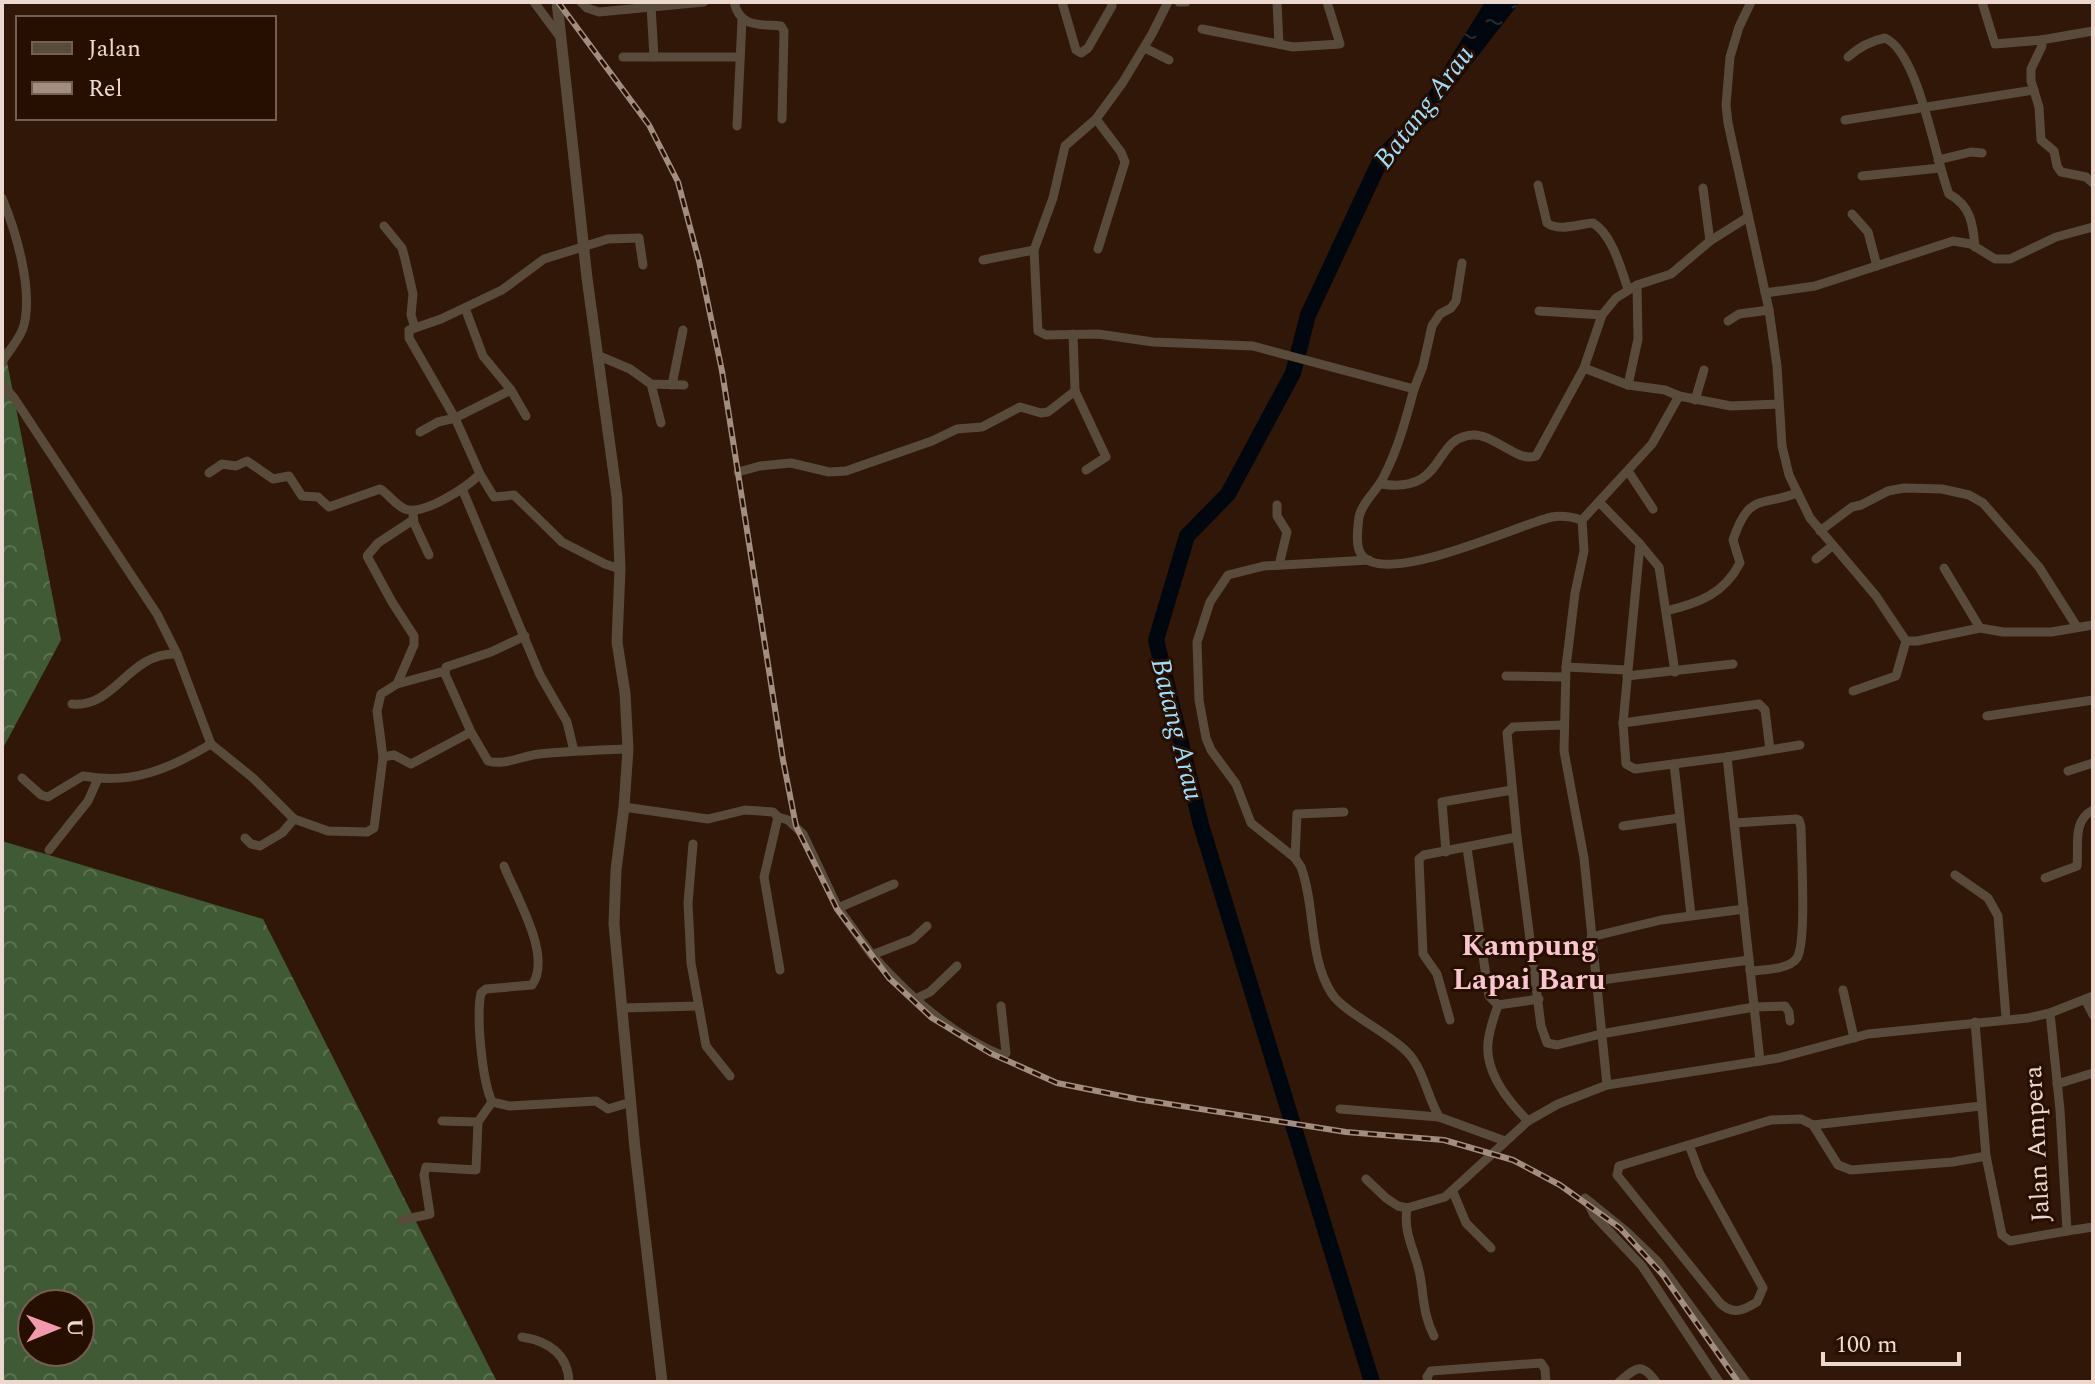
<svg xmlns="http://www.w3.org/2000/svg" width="2095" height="1384" font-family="Spectral,serif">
  <defs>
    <pattern id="forest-crowns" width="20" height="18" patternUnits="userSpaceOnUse" patternTransform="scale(2)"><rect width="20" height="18" fill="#3f5a34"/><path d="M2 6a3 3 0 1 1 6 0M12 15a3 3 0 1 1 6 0" fill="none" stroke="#5b7150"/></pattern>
    <pattern id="water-ripples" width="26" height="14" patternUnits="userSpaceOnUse" patternTransform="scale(2)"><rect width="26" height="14" fill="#00070e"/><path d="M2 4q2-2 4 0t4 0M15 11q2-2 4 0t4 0" fill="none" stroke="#252b30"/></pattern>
  </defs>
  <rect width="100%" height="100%" fill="#301707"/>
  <g fill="url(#forest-crowns)" fill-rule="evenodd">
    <path d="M2,336L61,640L2,750Z"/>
    <path d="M2,841L263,919L497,1382H2ZM32,1304H80V1352H32Z"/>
  </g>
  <path fill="url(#water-ripples)" d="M1485,2H1520L1420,130L1408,121L1426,97Z"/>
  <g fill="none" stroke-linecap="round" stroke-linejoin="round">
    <path stroke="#00070e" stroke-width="16" d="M1372,1382L1201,825L1156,640L1187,536L1228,494L1293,373L1308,315L1382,157L1429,110"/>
    <g stroke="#584b3b" stroke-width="9">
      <path d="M534,2L560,37"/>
      <path d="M581,2L587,8L599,12L704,2"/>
      <path d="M734,2C740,28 759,24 781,26L784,31L782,119"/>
      <path d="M1062,2L1076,50L1081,53L1088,48L1112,6L1111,2"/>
      <path d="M1168,2L1152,34L1123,82L1096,119L1065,146L1053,198L1034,250L1038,331L1046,335L1098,334L1153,342L1253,346L1414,389C1406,419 1398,449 1384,476C1378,490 1362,502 1359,517C1358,526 1355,546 1361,554C1384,589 1519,524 1552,517C1563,515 1572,517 1582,520L1652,444L1679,396L1731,406L1779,404"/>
      <path d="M1179,2H1186"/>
      <path d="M1277,2L1279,44"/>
      <path d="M1751,2L1739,27L1730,57L1726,105L1728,123L1769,310L1777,366L1782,446L1789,475L1810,518L1876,596L1906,641H1917L1980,628L2003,632H2051L2093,625"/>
      <path d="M1982,2L1995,44L2041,40L2042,46L2031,69V81L2039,107L2041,140L2054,151L2057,166L2061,172L2086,177L2093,183"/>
      <path d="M651,6L654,57"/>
      <path d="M1202,29L1293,47L1340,44L1327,2"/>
      <path d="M2041,40L2093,31"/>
      <path d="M1145,48L1169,60"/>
      <path d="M623,57H740"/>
      <path d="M1848,57C1859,47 1870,41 1885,38C1919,53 1935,159 1949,194C1971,206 1973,224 1975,247"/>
      <path d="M1096,119L1121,152L1125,162L1098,249"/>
      <path d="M1845,120L2034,90"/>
      <path d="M737,126L742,20"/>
      <path d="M1938,160L1971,152L1982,153"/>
      <path d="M1862,176L1940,168"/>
      <path d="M1538,185L1547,223C1559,232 1578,224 1593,223C1612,234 1621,269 1628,289"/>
      <path d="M1703,188L1710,241"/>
      <path d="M2,198C16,231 33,289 24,325C21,338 9,350 2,362"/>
      <path d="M1852,214L1868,232L1877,266"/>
      <path d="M384,226L402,248L405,259L413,294L411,315L415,328"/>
      <path d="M983,260L1034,250"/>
      <path d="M1765,293L1815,286L1953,241L1971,244L1995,259H2010L2056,237L2093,227"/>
      <path d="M465,308L483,356L511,390"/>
      <path d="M1539,311L1602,315"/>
      <path d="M1728,321L1739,314L1769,310"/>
      <path d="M597,355L630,369L651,384L684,385"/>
      <path d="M1584,368L1628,385L1665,390L1679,396"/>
      <path d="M2,384L14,398L157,614L177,654L211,744"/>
      <path d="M651,384L661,423"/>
      <path d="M672,385L683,330"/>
      <path d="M1628,385L1638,339L1637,285"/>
      <path d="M1414,389L1423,366L1432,326L1440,314L1451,308L1456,301L1462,263"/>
      <path d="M1075,391L1106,457L1086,470"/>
      <path d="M1695,400L1704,370"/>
      <path d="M420,432L438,422L455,418L511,390L526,416"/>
      <path d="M1628,471L1653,509"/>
      <path d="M738,472L760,466L791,463L829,472L846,471L932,441L957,429L982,427L1020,407L1041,413L1048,412L1075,391L1073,334"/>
      <path d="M209,473L222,464L236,466L247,461L273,479L289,476L302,496L318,497L329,507L380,489C389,494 395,505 405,509C424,516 467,487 480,474L455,418L409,338V330L441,319L502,290L544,259L608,239L639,238L643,265"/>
      <path d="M480,474L494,497L514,495L562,542L605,564L620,569"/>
      <path d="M1381,484C1448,494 1431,437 1473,435C1494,434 1518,463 1536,456L1584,368L1602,315L1616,298L1637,285L1671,274L1710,241L1748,217"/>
      <path d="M463,491L540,675L567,722L574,751"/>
      <path d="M1599,502L1640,544L1623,723L1626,764L1635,769L1727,757L1760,1061"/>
      <path d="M1277,505V516L1287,532L1279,565"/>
      <path d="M413,514L414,523L429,555"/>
      <path d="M1582,520L1584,551L1575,593L1566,667L1564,751L1584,858L1607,1085"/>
      <path d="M1820,531L1852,507L1861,505L1888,491L1904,488L1942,489L1969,495L1983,503L2039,567L2077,627"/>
      <path d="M1640,544L1659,567L1675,672"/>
      <path d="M1816,559L1832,546"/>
      <path d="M1369,560L1264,566L1228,575L1210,602L1197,642L1199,700L1206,738L1211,750L1236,784L1251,823L1295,858L1301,867C1316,908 1308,957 1332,994C1344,1012 1387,1032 1406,1051C1423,1067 1427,1096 1439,1117L1505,1141"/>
      <path d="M1944,568L1980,628"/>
      <path d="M1666,611C1699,603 1724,594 1740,563L1733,540C1749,492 1761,507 1797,493"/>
      <path d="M1566,667L1627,670"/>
      <path d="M445,674L471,732L488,761C504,766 522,756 539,754C568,751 598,750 628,749"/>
      <path d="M445,674L446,667L491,652L525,636"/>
      <path d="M1506,676L1565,677"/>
      <path d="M1627,676L1733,664"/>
      <path d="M397,684L414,645V636L392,602L367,556L378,543L413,520"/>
      <path d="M1853,691L1896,676L1906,641"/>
      <path d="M72,704C116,708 128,652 177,654"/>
      <path d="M1987,716L2093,700"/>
      <path d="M1623,723L1759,704L1765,710L1770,750"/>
      <path d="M1563,725L1513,727L1507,733L1517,837L1541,1026L1547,1043L1557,1045L1601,1034L1754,1007L1785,1006L1789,1012L1790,1021"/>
      <path d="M211,744L253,778L294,819L328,831L367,832L374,828L383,757L377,711L381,694L397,684L441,672L445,674"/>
      <path d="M383,757L394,755L411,764L471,732"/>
      <path d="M1727,757L1800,745"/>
      <path d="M1674,764L1691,915"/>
      <path d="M2068,771L2093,763"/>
      <path d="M22,778L41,795L48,797L83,776C132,785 169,769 211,744"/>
      <path d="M624,807L708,819L745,810L773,812L778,817L788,820L803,834L838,908L872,955L913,939L927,926"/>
      <path d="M778,817L764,877L780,970"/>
      <path d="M1735,823L1796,819L1799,820L1801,827C1801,851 1807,942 1797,958C1789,970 1762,970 1750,971"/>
      <path d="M1623,826L1679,818"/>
      <path d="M245,838L251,844L260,846L282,833L294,819"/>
      <path d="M693,844L688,903L691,963L706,1046L730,1076"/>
      <path d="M1467,848L1489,996L1498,1005L1539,999"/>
      <path d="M49,850L88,801L97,781"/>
      <path d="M1446,852L1442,802L1512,790"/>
      <path d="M1295,858L1297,814L1344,812"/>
      <path d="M504,866C515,895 553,956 532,985L486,989L481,993C476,1017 482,1080 492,1102L510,1106L596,1101L608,1109L631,1102"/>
      <path d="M1955,875L1988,898L1998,916L2006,1018"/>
      <path d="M2045,878L2077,866C2079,845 2072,821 2093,810"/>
      <path d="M838,908L894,884"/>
      <path d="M1591,937L1661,920L1744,909"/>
      <path d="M873,956C910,997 950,1034 1003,1056L1006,1053L1001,1006"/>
      <path d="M1594,981L1749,960"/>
      <path d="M1843,990L1854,1038"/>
      <path d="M915,999L930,992L957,966"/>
      <path d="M2085,999L2093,1015"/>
      <path d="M1498,1005C1494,1017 1489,1030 1488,1043C1485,1072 1508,1101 1528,1121"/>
      <path d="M623,1008L698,1006"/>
      <path d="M1450,1020L1437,974L1423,954L1419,859L1424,855L1517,837"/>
      <path d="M1975,1022L1986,1156L2002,1235L2010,1241L2067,1231L2060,1110L2050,1013"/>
      <path d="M2057,1084L2093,1073"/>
      <path d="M1340,1109L1439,1117"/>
      <path d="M442,1121L478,1122"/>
      <path d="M1813,1125L1838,1165L1851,1170L1953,1162L1986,1156"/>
      <path d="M1689,1145L1700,1174L1763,1288L1757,1302C1743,1311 1732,1315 1720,1303L1617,1175L1619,1166L1771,1120L1801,1119L1813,1125L1981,1106"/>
      <path d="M1366,1179L1386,1198L1398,1206L1407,1208L1445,1197L1528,1121L1558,1104L1607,1085L1779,1058L1868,1034L2028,1018L2050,1013L2093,996"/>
      <path d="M1453,1192L1466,1223L1491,1248"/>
      <path d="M1585,1198L1627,1232L1658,1262L1746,1382"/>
      <path d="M1587,1201L1594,1215L1642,1266L1719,1382"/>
      <path d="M1407,1208C1403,1234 1415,1250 1420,1275C1424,1297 1423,1315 1434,1336"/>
      <path d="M402,1220L430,1214L424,1175L426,1167L476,1170L478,1122L492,1102"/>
      <path d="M2067,1231L2093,1227"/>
      <path d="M522,1337C548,1341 568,1354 569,1382"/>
      <path d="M1428,1382L1427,1377L1431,1371L1541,1363L1545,1369L1546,1382"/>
      <path d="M1619,1382C1636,1368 1641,1361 1656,1382"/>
    </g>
    <path stroke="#584b3b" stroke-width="11" d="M557,2L587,278L617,497L620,569L617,642L625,693L628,749L624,807L616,870L614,924L635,1149L662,1382"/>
    <g stroke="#a28d81" stroke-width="6">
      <path id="rail" d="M558,2L649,125L678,182L699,261L722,371L783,760L796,826L837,909L889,978L932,1018L990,1053L1057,1083L1137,1099L1346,1132L1444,1140L1513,1160L1560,1185L1620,1228L1663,1275L1738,1382"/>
    </g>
    <use href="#rail" stroke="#260e01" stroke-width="3" stroke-dasharray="9" stroke-linecap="butt"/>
  </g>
  <g text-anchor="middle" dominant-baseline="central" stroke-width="6" stroke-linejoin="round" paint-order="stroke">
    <g font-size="26" fill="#ebd9cf" stroke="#260e01">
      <text transform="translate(2037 1144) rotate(-93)">Jalan Ampera</text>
    </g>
    <g font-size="28" font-style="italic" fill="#9cdffd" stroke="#260e01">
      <text transform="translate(1424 107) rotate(-53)">Batang Arau</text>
      <text transform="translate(1177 729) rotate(76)">Batang Arau</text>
    </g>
    <g font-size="30" font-weight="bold" fill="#f9c6cf" stroke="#260e01">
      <text x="1529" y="946">Kampung<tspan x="1529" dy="34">Lapai Baru</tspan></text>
    </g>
  </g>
  <rect width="2095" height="1384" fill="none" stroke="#ebd9cf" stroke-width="8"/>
  <rect x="16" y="16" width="260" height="104" fill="#260e01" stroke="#755f53" stroke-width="2"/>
  <rect x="32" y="42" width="40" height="12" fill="#584b3b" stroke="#755f53" stroke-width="2"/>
  <text x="88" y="56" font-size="24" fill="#ebd9cf">Jalan</text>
  <rect x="32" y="82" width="40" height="12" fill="#a28d81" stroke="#755f53" stroke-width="2"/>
  <text x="88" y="96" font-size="24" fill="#ebd9cf">Rel</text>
  <g transform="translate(56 1328) rotate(89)"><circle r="38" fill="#260e01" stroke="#755f53" stroke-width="2"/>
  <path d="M0-6L14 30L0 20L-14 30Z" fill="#f29aad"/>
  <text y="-12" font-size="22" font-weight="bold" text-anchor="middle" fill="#ebd9cf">U</text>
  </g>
  <path d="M1823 1352v12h136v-12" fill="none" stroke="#ebd9cf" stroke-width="4"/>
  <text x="1835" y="1352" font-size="24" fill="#ebd9cf" stroke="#260e01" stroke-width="6" paint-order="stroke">100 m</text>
</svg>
